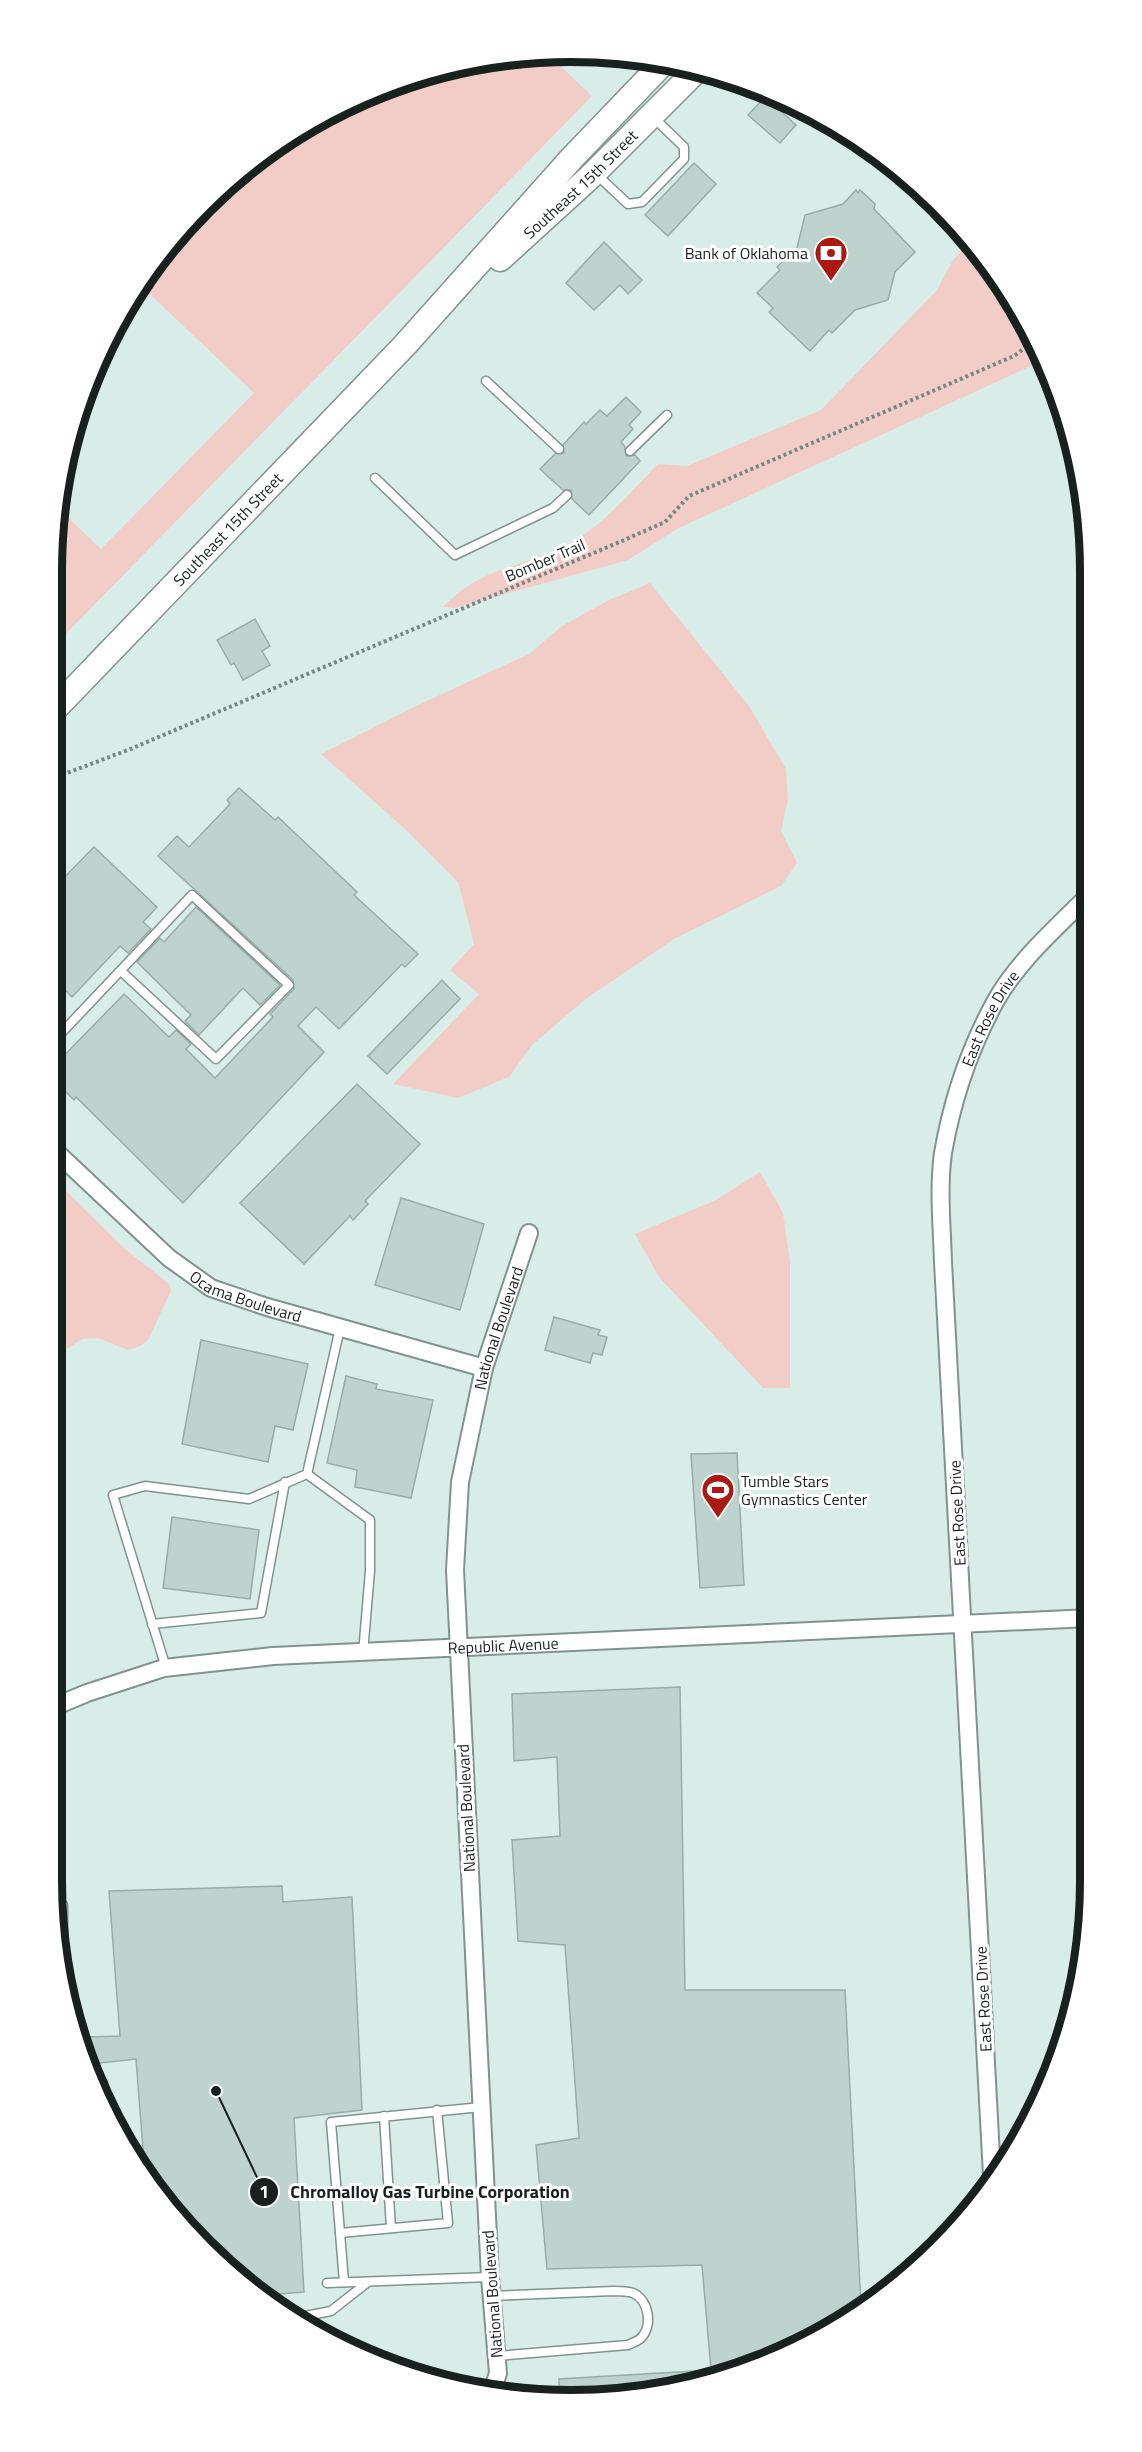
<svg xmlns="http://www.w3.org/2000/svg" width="1142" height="2452" font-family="'Titillium Web',sans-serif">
  <rect width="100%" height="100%" fill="#d8ede8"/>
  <g fill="#f2cdc7">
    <path d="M547,53L592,96L51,649V571L57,507L101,549L254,393L138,283L203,204L282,139L372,91L469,61Z"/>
    <path d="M970,241L983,254L1044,360L677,529L628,560L455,608L443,607C481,567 519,568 565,546C601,528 630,492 658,464L687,466L821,410L937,290L953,260Z"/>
    <path d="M650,583L749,706L786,769L788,800L781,831L797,863L781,886L674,939L587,998L532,1045L509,1077L458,1098L393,1084L479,994L450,970L474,944L458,882L405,829L321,754L416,706L529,654L562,626L609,600Z"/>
    <path d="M760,1172L783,1213L790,1261V1388H763L659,1277L635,1234L716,1200Z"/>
    <path d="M51,1176L125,1249L169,1284L171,1291L148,1340L140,1346L128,1350L98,1338L82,1339L51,1359Z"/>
  </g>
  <g fill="#bed2ce" stroke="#99aca8" stroke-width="1.5">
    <path d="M765,97L796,125L780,143L748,115Z"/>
    <path d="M694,163L716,184L668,236L645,215Z"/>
    <path d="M856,190L858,193L860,190L875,204L874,209L915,252L895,272L888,300L855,310L832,333L829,330L810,351L769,312L773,308L757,293L780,270L777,267L797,248L805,215L843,204Z"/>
    <path d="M604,242L642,280L628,294L620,285L594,310L566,283Z"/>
    <path d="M626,397L641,412L629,425L633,429L621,442L625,447L626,456L635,455L640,461L589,515L572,499L571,490H563L540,469L555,454L564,453L563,445L584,422L586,424L600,410L607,416Z"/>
    <path d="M255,619L270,646L262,651L270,665L243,680L234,663L231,665L217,640Z"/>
    <path d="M239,788L275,820L278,817L357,892L354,895L418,954L405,967L402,964L339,1029L316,1007L298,1026L324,1052L183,1203L76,1097L74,1100L51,1077V1069L124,994L169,1037L176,1030L191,1044L186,1049L215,1078L273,1017L270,1014L294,989L293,980L158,856L177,836L189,847L230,804L227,800Z"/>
    <path d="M94,847L157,907L143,922L151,929L128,953L120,946L72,997L51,976V891Z"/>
    <path d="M196,907L280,985L260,1005L243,988L199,1035L185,1021L191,1015L137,962L160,938L164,942Z"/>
    <path d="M442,980L460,999L387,1074L368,1056Z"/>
    <path d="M357,1084L420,1144L365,1201L368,1204L353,1220L350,1216L304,1264L240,1203Z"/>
    <path d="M401,1198L484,1224L460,1310L375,1285Z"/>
    <path d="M554,1317L600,1330L598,1335L607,1337L602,1355L593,1353L590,1363L545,1350Z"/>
    <path d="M201,1340L308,1364L293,1430L275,1426L268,1462L182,1444Z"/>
    <path d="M346,1376L377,1384L376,1389L433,1400L411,1498L355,1487L357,1470L327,1463Z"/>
    <path d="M737,1453L744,1585L700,1588L691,1454Z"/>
    <path d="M172,1517L259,1530L250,1599L163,1588Z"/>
    <path d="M680,1687L685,1990H845L861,2306L831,2331L738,2374L639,2397L559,2394V2379L711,2370L702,2265L547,2269L536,2145L579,2138L565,1945L518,1941L512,1840L560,1836L557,1757L514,1761L512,1694Z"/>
    <path d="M282,1886L283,1902L352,1897L362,2110L294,2118L304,2292L266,2295L180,2224L145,2175L136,2059L91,2064L87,2037L120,2036L109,1891Z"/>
  </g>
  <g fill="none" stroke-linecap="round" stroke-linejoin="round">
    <g stroke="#80938f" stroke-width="11">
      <g id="service">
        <path d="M595,173L628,204L642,202L684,159V147L654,118"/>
        <path d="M486,381L559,449"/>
        <path d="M630,451L667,415"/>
        <path d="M375,478L455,555L553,508L567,495"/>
        <path d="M51,1044L192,895L289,985L216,1059L121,971"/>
        <path d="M307,1474L370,1520V1571L363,1653"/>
        <path d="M307,1474L340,1328"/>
        <path d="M152,1624L261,1613L285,1482"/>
        <path d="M166,1668L113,1495L145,1486L249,1499L307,1474"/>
        <path d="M63,1905V1955"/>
        <path d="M103,2083L104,2105"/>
        <path d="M384,2116L391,2228"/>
        <path d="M340,2233L448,2223L437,2110"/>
        <path d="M344,2282L331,2122L481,2107"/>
        <path d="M327,2283L490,2277"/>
        <path d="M491,2296L614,2291C620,2291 627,2291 633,2293C649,2300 653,2326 641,2338C638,2341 632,2343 628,2345L497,2356"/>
        <path d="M295,2318L331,2311L368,2282"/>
      </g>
    </g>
    <g stroke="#80938f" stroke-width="20">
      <g id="minor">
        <path id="s1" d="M51,1147L169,1258L211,1288L267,1307L484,1368"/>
        <path id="s2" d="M51,1708L87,1693L164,1668L273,1656L1090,1618"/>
        <path id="s3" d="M992,2175L943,1262C942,1226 938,1189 943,1153C952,1101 970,1048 995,1002C1017,962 1056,928 1088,896"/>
        <path id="s4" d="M492,2392L498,2373L490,2277L455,1570L460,1482L484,1368L529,1233"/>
      </g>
    </g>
    <g stroke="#80938f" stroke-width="27">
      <g id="secondary">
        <path id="s5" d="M500,259L590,177L698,69"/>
        <path id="s6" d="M51,713L405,345L572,158L666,60"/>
      </g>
    </g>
    <path stroke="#798784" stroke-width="4" stroke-dasharray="3 3" stroke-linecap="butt" d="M51,779L128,750L622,541L665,522L689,496L1014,356L1034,341"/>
    <use href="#service" stroke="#fff" stroke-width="8"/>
    <use href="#minor" stroke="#fff" stroke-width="16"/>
    <use href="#secondary" stroke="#fff" stroke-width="24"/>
  </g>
  <defs>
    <g id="bank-pin" transform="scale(1.725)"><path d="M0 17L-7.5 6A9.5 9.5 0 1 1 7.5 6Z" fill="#ab1a12" stroke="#fff"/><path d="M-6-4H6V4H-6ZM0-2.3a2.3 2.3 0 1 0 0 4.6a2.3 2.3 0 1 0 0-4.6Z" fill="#fff"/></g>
    <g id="stadium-pin" transform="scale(1.725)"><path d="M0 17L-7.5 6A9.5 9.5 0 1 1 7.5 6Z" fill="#ab1a12" stroke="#fff"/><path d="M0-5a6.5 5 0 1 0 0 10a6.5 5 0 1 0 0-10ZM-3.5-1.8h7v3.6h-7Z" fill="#fff"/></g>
  </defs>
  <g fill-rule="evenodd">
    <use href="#bank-pin" x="831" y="253"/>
    <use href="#stadium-pin" x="718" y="1490"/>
  </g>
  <g text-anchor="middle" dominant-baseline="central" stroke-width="6" stroke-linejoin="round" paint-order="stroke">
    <g font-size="16" fill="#19211f" stroke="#fff">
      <text stroke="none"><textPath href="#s5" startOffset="110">Southeast 15th Street</textPath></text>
      <text stroke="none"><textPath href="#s6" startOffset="255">Southeast 15th Street</textPath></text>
      <text transform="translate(545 560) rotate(-23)">Bomber Trail</text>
      <text stroke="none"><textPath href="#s3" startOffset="1167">East Rose Drive</textPath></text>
      <text stroke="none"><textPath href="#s1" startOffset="249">Ocama Boulevard</textPath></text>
      <text stroke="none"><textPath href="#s4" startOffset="1071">National Boulevard</textPath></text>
      <text transform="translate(957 1513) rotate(-93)">East Rose Drive</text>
      <text stroke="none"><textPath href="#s2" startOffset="460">Republic Avenue</textPath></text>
      <text transform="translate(466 1808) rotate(-93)">National Boulevard</text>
      <text transform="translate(983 1999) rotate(-93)">East Rose Drive</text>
      <text transform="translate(492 2294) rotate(-94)">National Boulevard</text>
    </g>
    <g font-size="16" fill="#19211f" stroke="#fff" text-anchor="end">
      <text x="808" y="253">Bank of Oklahoma</text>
      <text x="741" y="1481" text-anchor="start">Tumble Stars<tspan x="741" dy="18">Gymnastics Center</tspan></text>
    </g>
  </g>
  <path d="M0 0H1142V2452H0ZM571 62H571A509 509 0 0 1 1080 571V1881A509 509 0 0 1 571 2390H571A509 509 0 0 1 62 1881V571A509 509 0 0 1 571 62Z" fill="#fff" fill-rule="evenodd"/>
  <path fill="none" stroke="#19211f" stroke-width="8" d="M571 62H571A509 509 0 0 1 1080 571V1881A509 509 0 0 1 571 2390H571A509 509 0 0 1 62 1881V571A509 509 0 0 1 571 62Z"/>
  <path fill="none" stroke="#19211f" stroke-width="2" d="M216 2091L264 2192"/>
  <g fill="#19211f" stroke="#fff" stroke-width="2">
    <circle cx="216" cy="2091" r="6"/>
    <circle cx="264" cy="2192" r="15"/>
  </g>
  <g font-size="18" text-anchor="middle" font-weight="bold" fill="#fff">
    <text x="264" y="2198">1</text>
  </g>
  <g font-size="18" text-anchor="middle" font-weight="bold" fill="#19211f" stroke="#fff" stroke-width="6" stroke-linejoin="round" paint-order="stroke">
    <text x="430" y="2198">Chromalloy Gas Turbine Corporation</text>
  </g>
</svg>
